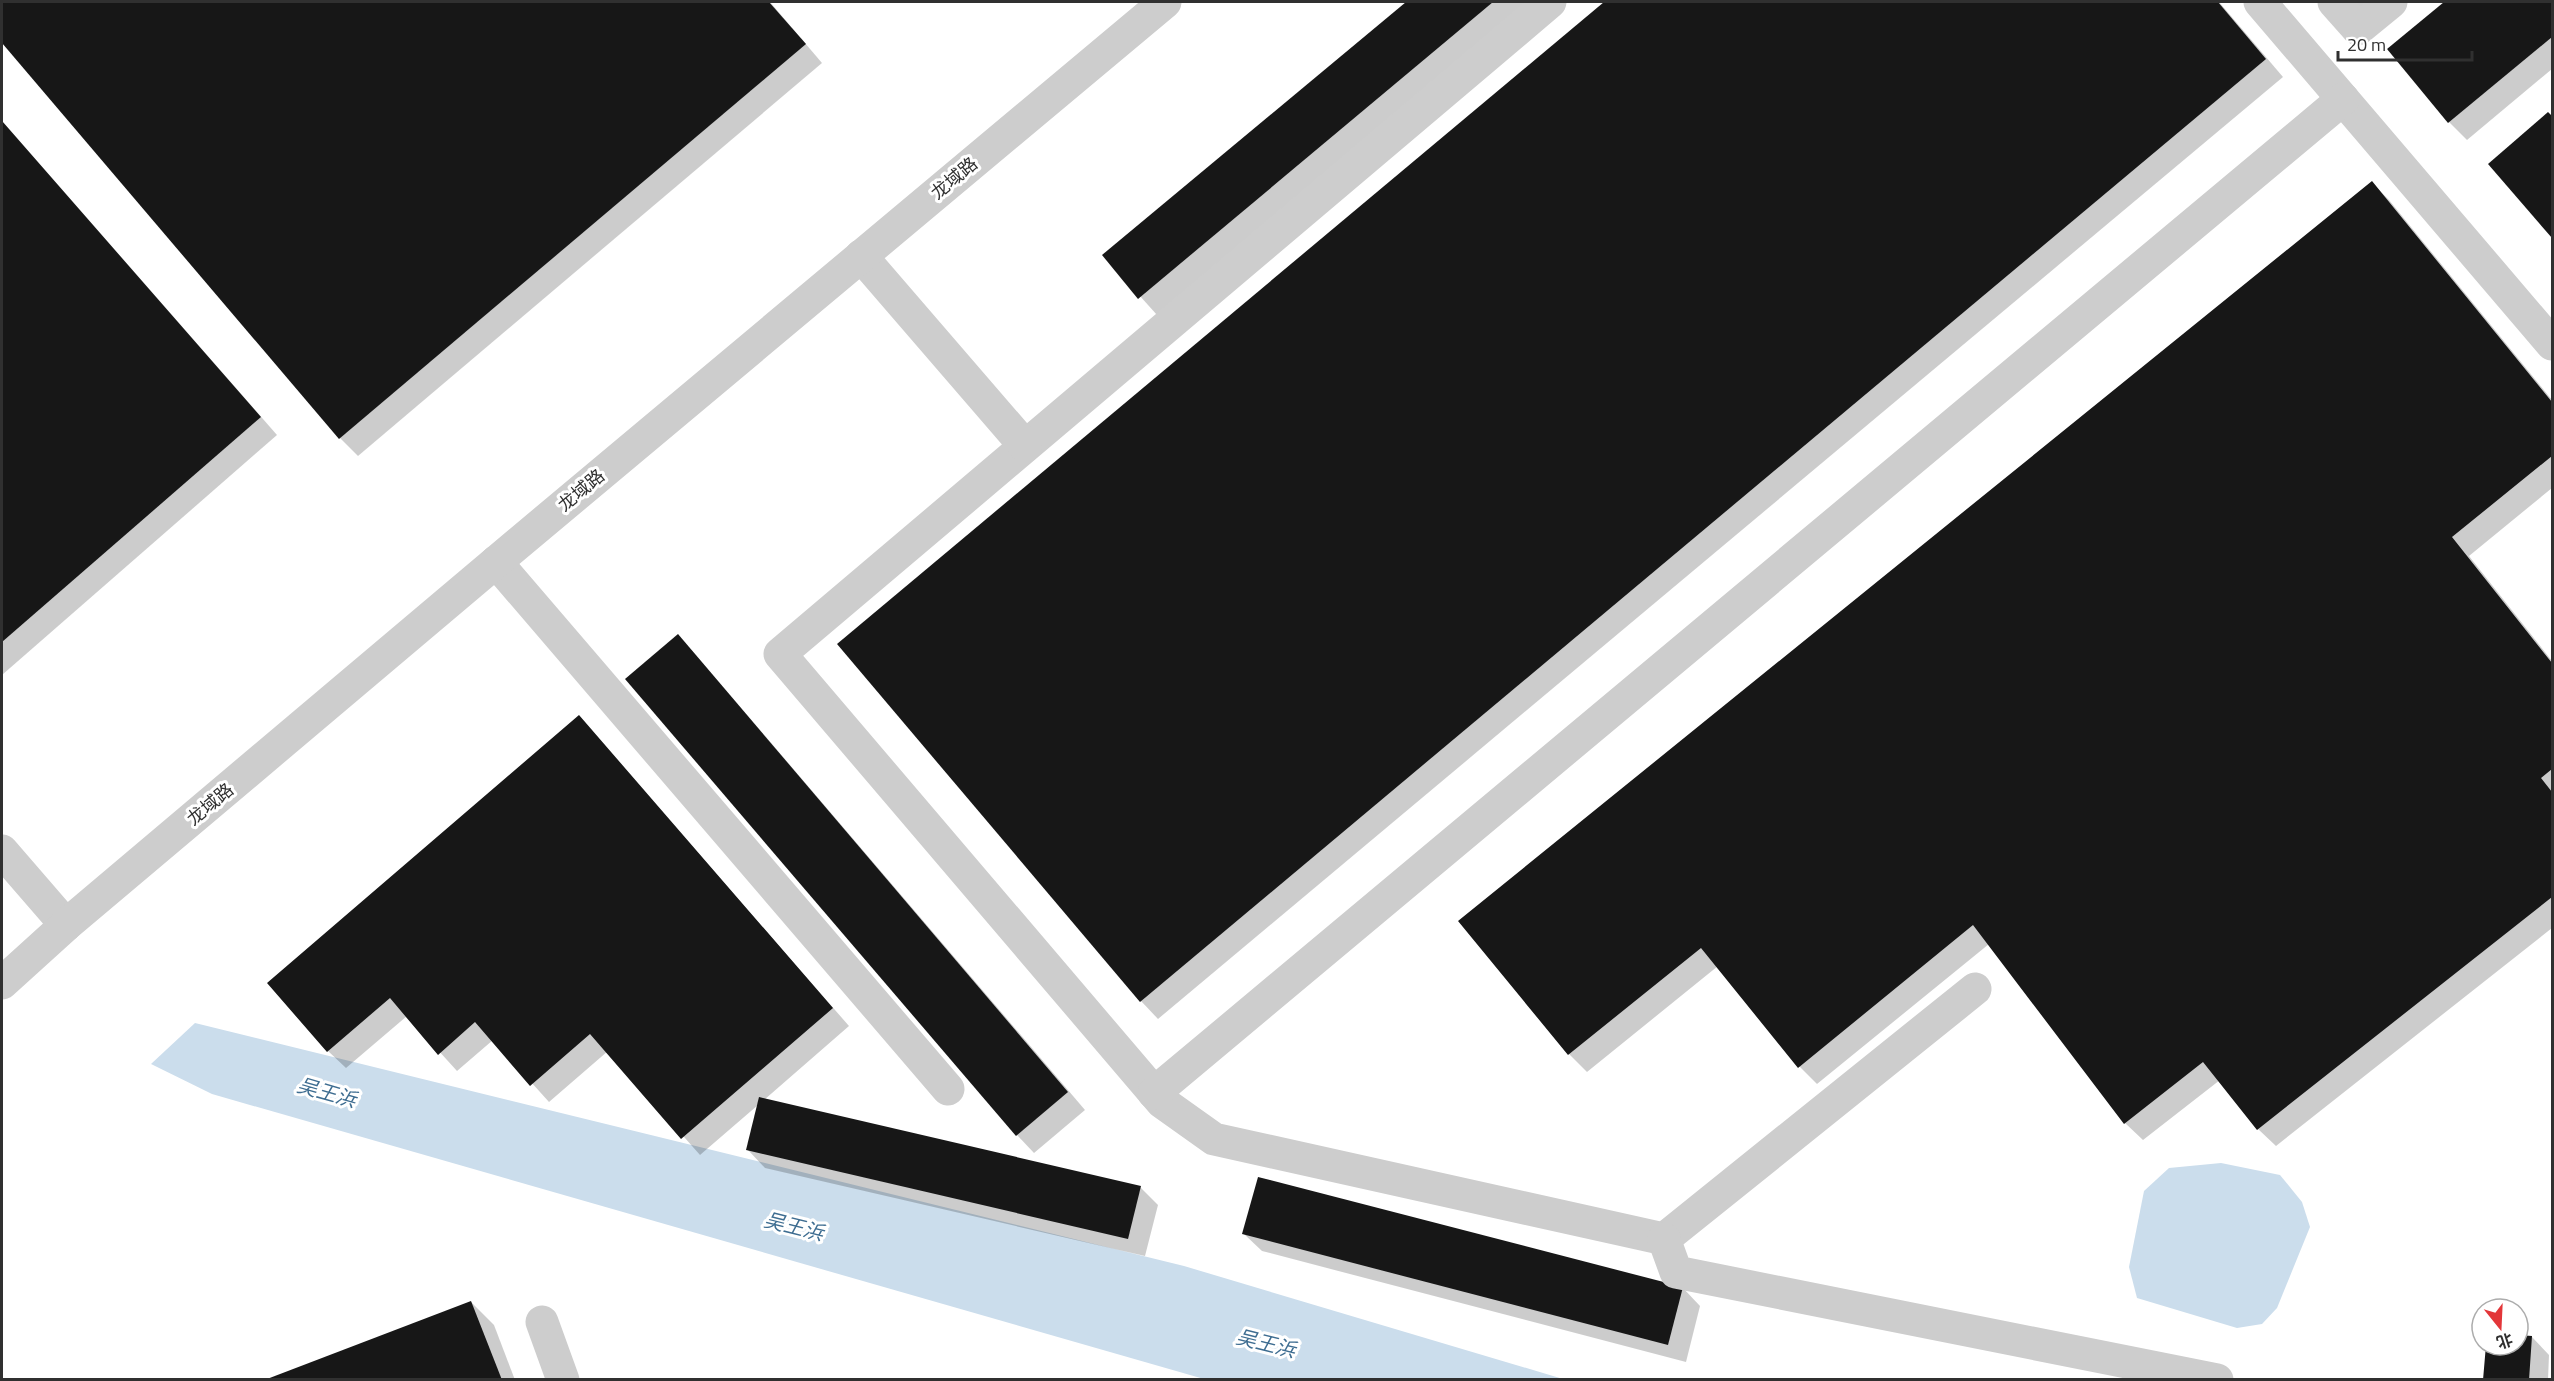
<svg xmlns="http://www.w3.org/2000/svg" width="2554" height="1381" font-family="'Titillium Web','Noto Sans SC',sans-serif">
  <rect width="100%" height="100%" fill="#fff"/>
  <g fill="#cbddec">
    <path d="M195,1023L1184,1266L1563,1379H1204L212,1094L151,1064Z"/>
    <path d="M2221,1163L2280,1175L2302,1202L2310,1227L2277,1308L2262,1324L2237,1328L2137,1298L2129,1267L2144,1191L2169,1168Z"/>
  </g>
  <g fill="#0003">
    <path d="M2,2H770L822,63L358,456L340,438L2,41Z"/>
    <path d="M1408,2H1531L1157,315L1104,256Z"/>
    <path d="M1606,2H2219L2283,77L1158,1019L1141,1001L839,644Z"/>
    <path d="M2353,2H2386L2368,16Z"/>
    <path d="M2447,2H2552V69L2467,140L2449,122L2389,49Z"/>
    <path d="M2548,114L2552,118V236L2490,164Z"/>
    <path d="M2,121L277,435L2,675Z"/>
    <path d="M2372,183L2389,200L2552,400V488L2469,556L2552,661V928L2276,1146L2258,1129L2220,1080L2143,1140L2125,1123L1989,944L1817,1084L1799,1066L1718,966L1587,1072L1569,1054L1460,922Z"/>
    <path d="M678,636L695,654L1085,1110L1034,1153L1017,1135Z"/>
    <path d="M579,717L849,1026L764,1100L1140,1187L1158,1205L1145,1256L765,1168L748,1150L758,1105L700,1155L608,1051L549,1102L493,1040L457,1071L407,1016L346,1068L328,1051Z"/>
    <path d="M1244,1234L1683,1288L1700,1306L1686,1362L1262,1251Z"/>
    <path d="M471,1302L494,1325L515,1380H270Z"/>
    <path d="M2518,1336L2532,1337L2549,1355L2548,1380H2485L2487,1345H2518Z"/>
  </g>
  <g fill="#171717">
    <path d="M2,2H769L806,44L339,439L2,43Z"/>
    <path d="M1406,2H1493L1138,299L1102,255Z"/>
    <path d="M1604,2H2218L2266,59L1140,1002L837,644Z"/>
    <path d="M2444,2H2552V37L2448,123L2387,49Z"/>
    <path d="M2548,112L2552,116V238L2488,164Z"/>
    <path d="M2,121L261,417L2,642Z"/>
    <path d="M2372,181L2552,402V456L2452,537L2552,663V769L2541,778L2552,792V897L2257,1130L2203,1062L2124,1124L1973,925L1798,1068L1701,948L1568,1055L1458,921Z"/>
    <path d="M678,634L1068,1092L1016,1136L625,679Z"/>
    <path d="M579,715L833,1008L681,1139L590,1034L530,1086L475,1022L438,1055L390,998L327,1052L267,983Z"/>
    <path d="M759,1097L1141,1186L1128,1239L746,1150Z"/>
    <path d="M1258,1177L1683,1287L1668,1345L1242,1234Z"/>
    <path d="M471,1301L502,1380H267V1379Z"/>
    <path d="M2518,1335L2532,1336L2529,1380H2483L2486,1345H2518Z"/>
  </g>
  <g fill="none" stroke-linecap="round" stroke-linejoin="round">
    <g stroke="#cdcdcd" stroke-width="33">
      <path d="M1550,2L780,654L1162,1102L1214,1139L1664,1239L1975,989"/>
      <path d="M2260,2L2552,344"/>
      <path d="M2334,2L2358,29L2391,2"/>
      <path d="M861,256L1025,446"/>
      <path d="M496,562L948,1089"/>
      <path d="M2,851L66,925"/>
      <path d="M2,983L66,925L496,562L1165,2"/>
      <path d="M1154,1093L2343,99"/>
      <path d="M1664,1239L1676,1272L2217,1380"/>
      <path d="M542,1322L563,1380"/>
    </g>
  </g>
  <g text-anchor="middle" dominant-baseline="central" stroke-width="6" stroke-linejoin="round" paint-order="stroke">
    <g font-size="18" fill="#303030" stroke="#fff">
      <text transform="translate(954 178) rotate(-40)">龙域路</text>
      <text transform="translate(581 490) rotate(-40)">龙域路</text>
      <text transform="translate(210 804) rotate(-40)">龙域路</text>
    </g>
    <g font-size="20" font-style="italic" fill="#3e6d91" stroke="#fff">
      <text transform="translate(327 1092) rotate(16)">吴王浜</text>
      <text transform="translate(794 1226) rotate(14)">吴王浜</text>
      <text transform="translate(1266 1343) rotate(14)">吴王浜</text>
    </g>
  </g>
  <rect width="2554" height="1381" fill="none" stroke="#303030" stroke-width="6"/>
  <g transform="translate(2500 1327) rotate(162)"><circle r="28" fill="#ffffff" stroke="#acacac" stroke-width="1.5"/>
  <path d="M0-4.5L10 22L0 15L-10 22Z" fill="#e33639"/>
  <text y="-9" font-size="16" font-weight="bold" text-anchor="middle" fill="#303030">北</text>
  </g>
  <path d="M2338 51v9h134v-9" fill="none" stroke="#303030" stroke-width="3"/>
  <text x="2347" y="51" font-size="18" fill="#303030" stroke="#ffffff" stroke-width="4.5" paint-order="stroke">20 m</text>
</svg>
